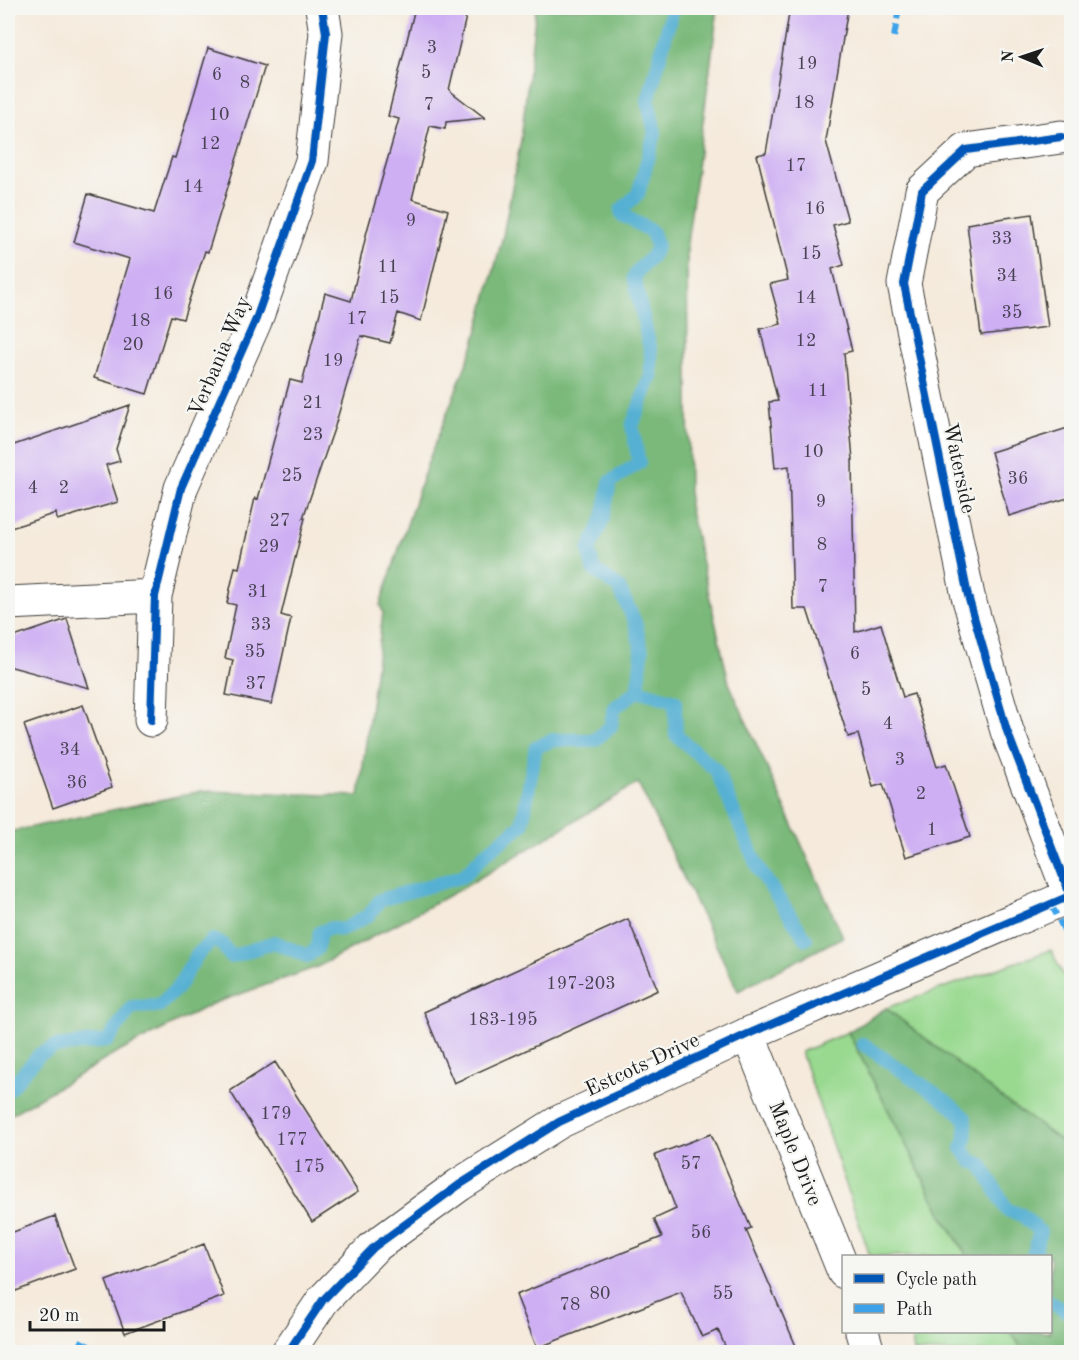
<svg xmlns="http://www.w3.org/2000/svg" width="1079" height="1360" font-family="'Old Standard TT',serif">
  <style>
    .green { fill: #98d98f; stroke: #5a7a56; stroke-width: 1.5 }
    .forest { fill: #7ab97a; stroke: #4b6a4b; stroke-width: 1.5 }
    .lines { fill: none; stroke-linecap: round; stroke-linejoin: round }
    .stream { stroke: #56b0d3; stroke-width: 14 }
    .building { fill: #ceaff3 }
    .street-casing { stroke: #3d3b39; stroke-width: 35 }
    .secondary-casing { stroke: #3d3b39; stroke-width: 35 }
    .street { stroke: #fff; stroke-width: 33 }
    .secondary { stroke: #fff; stroke-width: 33 }
    .quiet { stroke: #3da2ea; stroke-width: 6; stroke-dasharray: 12 6; stroke-linecap: butt }
    .cycleway-casing { stroke: #f6f6f2; stroke-width: 11 }
    .cycleway { stroke: #0057b8; stroke-width: 8 }
    .labels { text-anchor: middle; stroke-width: 4.5; stroke-linejoin: round; paint-order: stroke }
    .number-label { font-size: 18px; fill: #484152 }
    .street-label { font-size: 21px; fill: #1c1c1c; stroke: #f6f6f2 }
  </style>
  <rect width="100%" height="100%" fill="#f6f6f2"/>
  <filter id="ink" filterUnits="userSpaceOnUse"><feTurbulence type="fractalNoise" baseFrequency=".0167" numOctaves="2"/><feDisplacementMap in="SourceGraphic" scale="12" xChannelSelector="R" yChannelSelector="G"/><feConvolveMatrix kernelMatrix="1 2 1 2 8 2 1 2 1" color-interpolation-filters="sRGB"/></filter>
  <filter id="wash" filterUnits="userSpaceOnUse"><feTurbulence type="fractalNoise" baseFrequency=".008" numOctaves="4" result="noise"/><feDisplacementMap in="SourceGraphic" scale="24" xChannelSelector="R" yChannelSelector="G"/><feGaussianBlur stdDeviation="1.35" result="paint"/><feColorMatrix in="noise" values="0 0 0 0 0 0 0 0 0 0 0 0 0 0 0 0 0 1.4 0 .05"/><feComposite in="paint" operator="in"/></filter>
  <g filter="url(#wash)">
    <rect width="100%" height="100%" fill="#f5eadb"/>
    <!-- green -->
    <path class="green" d="M1051,950L1071,991V1148L1012,1106L886,1008Z
      M848,1032L943,1217L967,1256H870L801,1052Z
      M911,1332H1011L1024,1352H914Z"/>
    <!-- forest -->
    <path class="forest" d="M536,8H718L687,244L689,506L729,683L843,937L738,991L638,783L466,886L317,967L212,1004L115,1054L8,1116V832L202,791L359,796L383,612L380,605L428,462L474,344L503,236L521,140Z
      M886,1008L1012,1106L1071,1148V1352H1024L1011,1332H1050V1256H967L943,1217L848,1032Z"/>
    <g class="lines">
      <!-- stream -->
      <path class="stream" d="M638,690L675,701L676,735L716,770L759,870L806,939
        M863,1044L946,1101L965,1118L966,1139L962,1148L971,1161L981,1164L1007,1210L1022,1215L1040,1232L1033,1256
        M8,1090L40,1054L55,1047L107,1041L132,1007L159,1006L178,987L197,955L212,940L222,944L231,957L274,942L307,956L317,949L320,932L331,928L341,930L352,925L370,914L380,900L463,876L486,853L522,825L536,747L553,740H595L611,726L614,708L638,690L642,652L635,622L619,588L593,569L589,550L603,519L610,482L639,463L632,426L651,376V353L634,277C642,261 652,263 657,245L651,231L622,215L621,210L638,194L655,133L648,101L673,8
        M1050,1302L1072,1314"/>
    </g>
    <g id="blocks">
      <!-- building -->
      <path class="building" d="M415,8H468L449,90L485,118L446,122L445,129L430,126L412,199L448,210L421,321L398,313L390,343L361,336L335,426L303,518H305L281,615L291,618L272,704L226,695L233,660L225,658L236,605L227,603L235,567L239,568L255,498L258,499L290,380L302,383L325,293L351,301L367,231L399,119L388,116Z
        M790,8H848L826,141L848,221L833,225L844,265L832,269L852,351L844,353L853,460H852L855,632L881,624L903,697L914,694L937,767L946,764L970,837L906,857L883,784L873,787L858,734L848,737L807,609H793L789,466L775,468L769,402L778,401L760,329L781,324L770,284L788,280L757,155L766,153Z
        M208,48L265,66L208,252L205,251L183,319L171,316L147,394L94,378L130,259L74,242L88,194L154,213L172,157L175,158Z
        M1032,214L1048,327L981,335L967,224Z
        M130,405L116,449L120,461L106,465L118,502L57,520L56,513L8,529V447Z
        M1071,427V497L1009,516L991,452Z
        M67,619L89,688L8,666V639Z
        M83,705L112,787L53,808L24,725Z
        M628,919L658,990L454,1083L424,1012Z
        M275,1062L358,1192L312,1222L230,1091Z
        M711,1134L751,1228L746,1230L799,1353H728L718,1330L702,1337L681,1292L537,1348L516,1295L662,1237L654,1219L676,1209L655,1155Z
        M55,1216L75,1269L8,1294V1234Z
        M204,1244L224,1296L125,1333L106,1281Z"/>
    </g>
  </g>
  <g filter="url(#ink)">
    <use href="#blocks" fill-opacity="0" stroke="#3d3b39" stroke-width="1.5"/>
    <g class="lines">
      <!-- street casing -->
      <g class="street-casing">
        <path id="street" d="M1061,137L966,150L922,191L904,284L968,596L1007,731L1070,895
          M8,603L155,596
          M151,720L155,596L181,488L256,319L312,161L326,33L322,8
          M748,1034L844,1272
          M862,1332L868,1352"/>
      </g>
      <!-- secondary casing -->
      <g class="secondary-casing">
        <path id="secondary" d="M288,1352L323,1300L374,1247L459,1185L559,1122L748,1034L1072,895"/>
      </g>
      <!-- street -->
      <use href="#street" class="street"/>
      <!-- secondary -->
      <use href="#secondary" class="secondary"/>
      <!-- quiet -->
      <path class="quiet" d="M894,37L899,8
        M1051,904L1072,946
        M79,1341L101,1352"/>
      <!-- cycleway casing -->
      <g class="cycleway-casing">
        <path id="cycleway" d="M1061,137L966,150L922,191L904,284L968,596L1007,731L1070,895
          M151,720L155,596L181,488L256,319L312,161L326,33L322,8
          M288,1352L323,1300L374,1247L459,1185L559,1122L748,1034L1072,895"/>
      </g>
      <!-- cycleway -->
      <use href="#cycleway" class="cycleway"/>
    </g>
  </g>
  <g class="labels">
    <!-- number labels -->
    <g class="number-label">
      <text x="432" y="53">3</text>
      <text x="807" y="69">19</text>
      <text x="426" y="78">5</text>
      <text x="217" y="80">6</text>
      <text x="245" y="88">8</text>
      <text x="804" y="108">18</text>
      <text x="429" y="110">7</text>
      <text x="219" y="120">10</text>
      <text x="210" y="149">12</text>
      <text x="796" y="171">17</text>
      <text x="193" y="192">14</text>
      <text x="815" y="214">16</text>
      <text x="411" y="226">9</text>
      <text x="1002" y="244">33</text>
      <text x="811" y="259">15</text>
      <text x="388" y="272">11</text>
      <text x="1007" y="281">34</text>
      <text x="163" y="299">16</text>
      <text x="389" y="303">15</text>
      <text x="806" y="303">14</text>
      <text x="1012" y="318">35</text>
      <text x="357" y="324">17</text>
      <text x="140" y="326">18</text>
      <text x="806" y="346">12</text>
      <text x="133" y="350">20</text>
      <text x="333" y="366">19</text>
      <text x="818" y="396">11</text>
      <text x="313" y="408">21</text>
      <text x="313" y="440">23</text>
      <text x="813" y="457">10</text>
      <text x="292" y="481">25</text>
      <text x="1018" y="484">36</text>
      <text x="33" y="493">4</text>
      <text x="64" y="493">2</text>
      <text x="821" y="507">9</text>
      <text x="280" y="526">27</text>
      <text x="822" y="550">8</text>
      <text x="269" y="552">29</text>
      <text x="823" y="592">7</text>
      <text x="258" y="597">31</text>
      <text x="261" y="630">33</text>
      <text x="255" y="657">35</text>
      <text x="855" y="659">6</text>
      <text x="256" y="689">37</text>
      <text x="866" y="695">5</text>
      <text x="888" y="729">4</text>
      <text x="70" y="755">34</text>
      <text x="900" y="765">3</text>
      <text x="77" y="788">36</text>
      <text x="921" y="799">2</text>
      <text x="932" y="835">1</text>
      <text x="581" y="989">197-203</text>
      <text x="503" y="1025">183-195</text>
      <text x="276" y="1119">179</text>
      <text x="292" y="1145">177</text>
      <text x="691" y="1169">57</text>
      <text x="309" y="1172">175</text>
      <text x="701" y="1238">56</text>
      <text x="600" y="1299">80</text>
      <text x="723" y="1299">55</text>
      <text x="570" y="1310">78</text>
    </g>
    <!-- street labels -->
    <g class="street-label">
      <text transform="translate(219 356) rotate(-67)" y="7">Verbania Way</text>
      <text transform="translate(960 468) rotate(78)" y="7">Waterside</text>
      <text transform="translate(642 1064) rotate(-25)" y="7">Estcots Drive</text>
      <text transform="translate(796 1153) rotate(68)" y="7">Maple Drive</text>
    </g>
  </g>
  <!-- margin -->
  <rect width="1079" height="1360" fill="none" stroke="#f6f6f2" stroke-width="30"/>
  <!-- legend -->
  <rect x="842" y="1255" width="210" height="78" fill="#f6f6f2" stroke="#9f9f9c" stroke-width="1.5"/>
  <rect x="854" y="1274" width="30" height="9" fill="#0057b8" stroke="#9f9f9c" stroke-width="1.5"/>
  <text x="896" y="1285" font-size="18" fill="#1c1c1c">Cycle path</text>
  <rect x="854" y="1304" width="30" height="9" fill="#3da2ea" stroke="#9f9f9c" stroke-width="1.5"/>
  <text x="896" y="1315" font-size="18" fill="#1c1c1c">Path</text>
  <!-- north arrow -->
  <g transform="translate(1022 57) rotate(272)" stroke="#f6f6f2" stroke-width="4.5" paint-order="stroke">
  <path d="M0-4.5L10 22L0 15L-10 22Z" fill="#1c1c1c"/>
  <text y="-9" font-size="16" font-weight="bold" text-anchor="middle" fill="#1c1c1c">N</text>
  </g>
  <!-- scale -->
  <path d="M30 1321v9h134v-9" fill="none" stroke="#1c1c1c" stroke-width="3"/>
  <text x="39" y="1321" font-size="18" fill="#1c1c1c" stroke="#f6f6f2" stroke-width="4.5" paint-order="stroke">20 m</text>
</svg>
